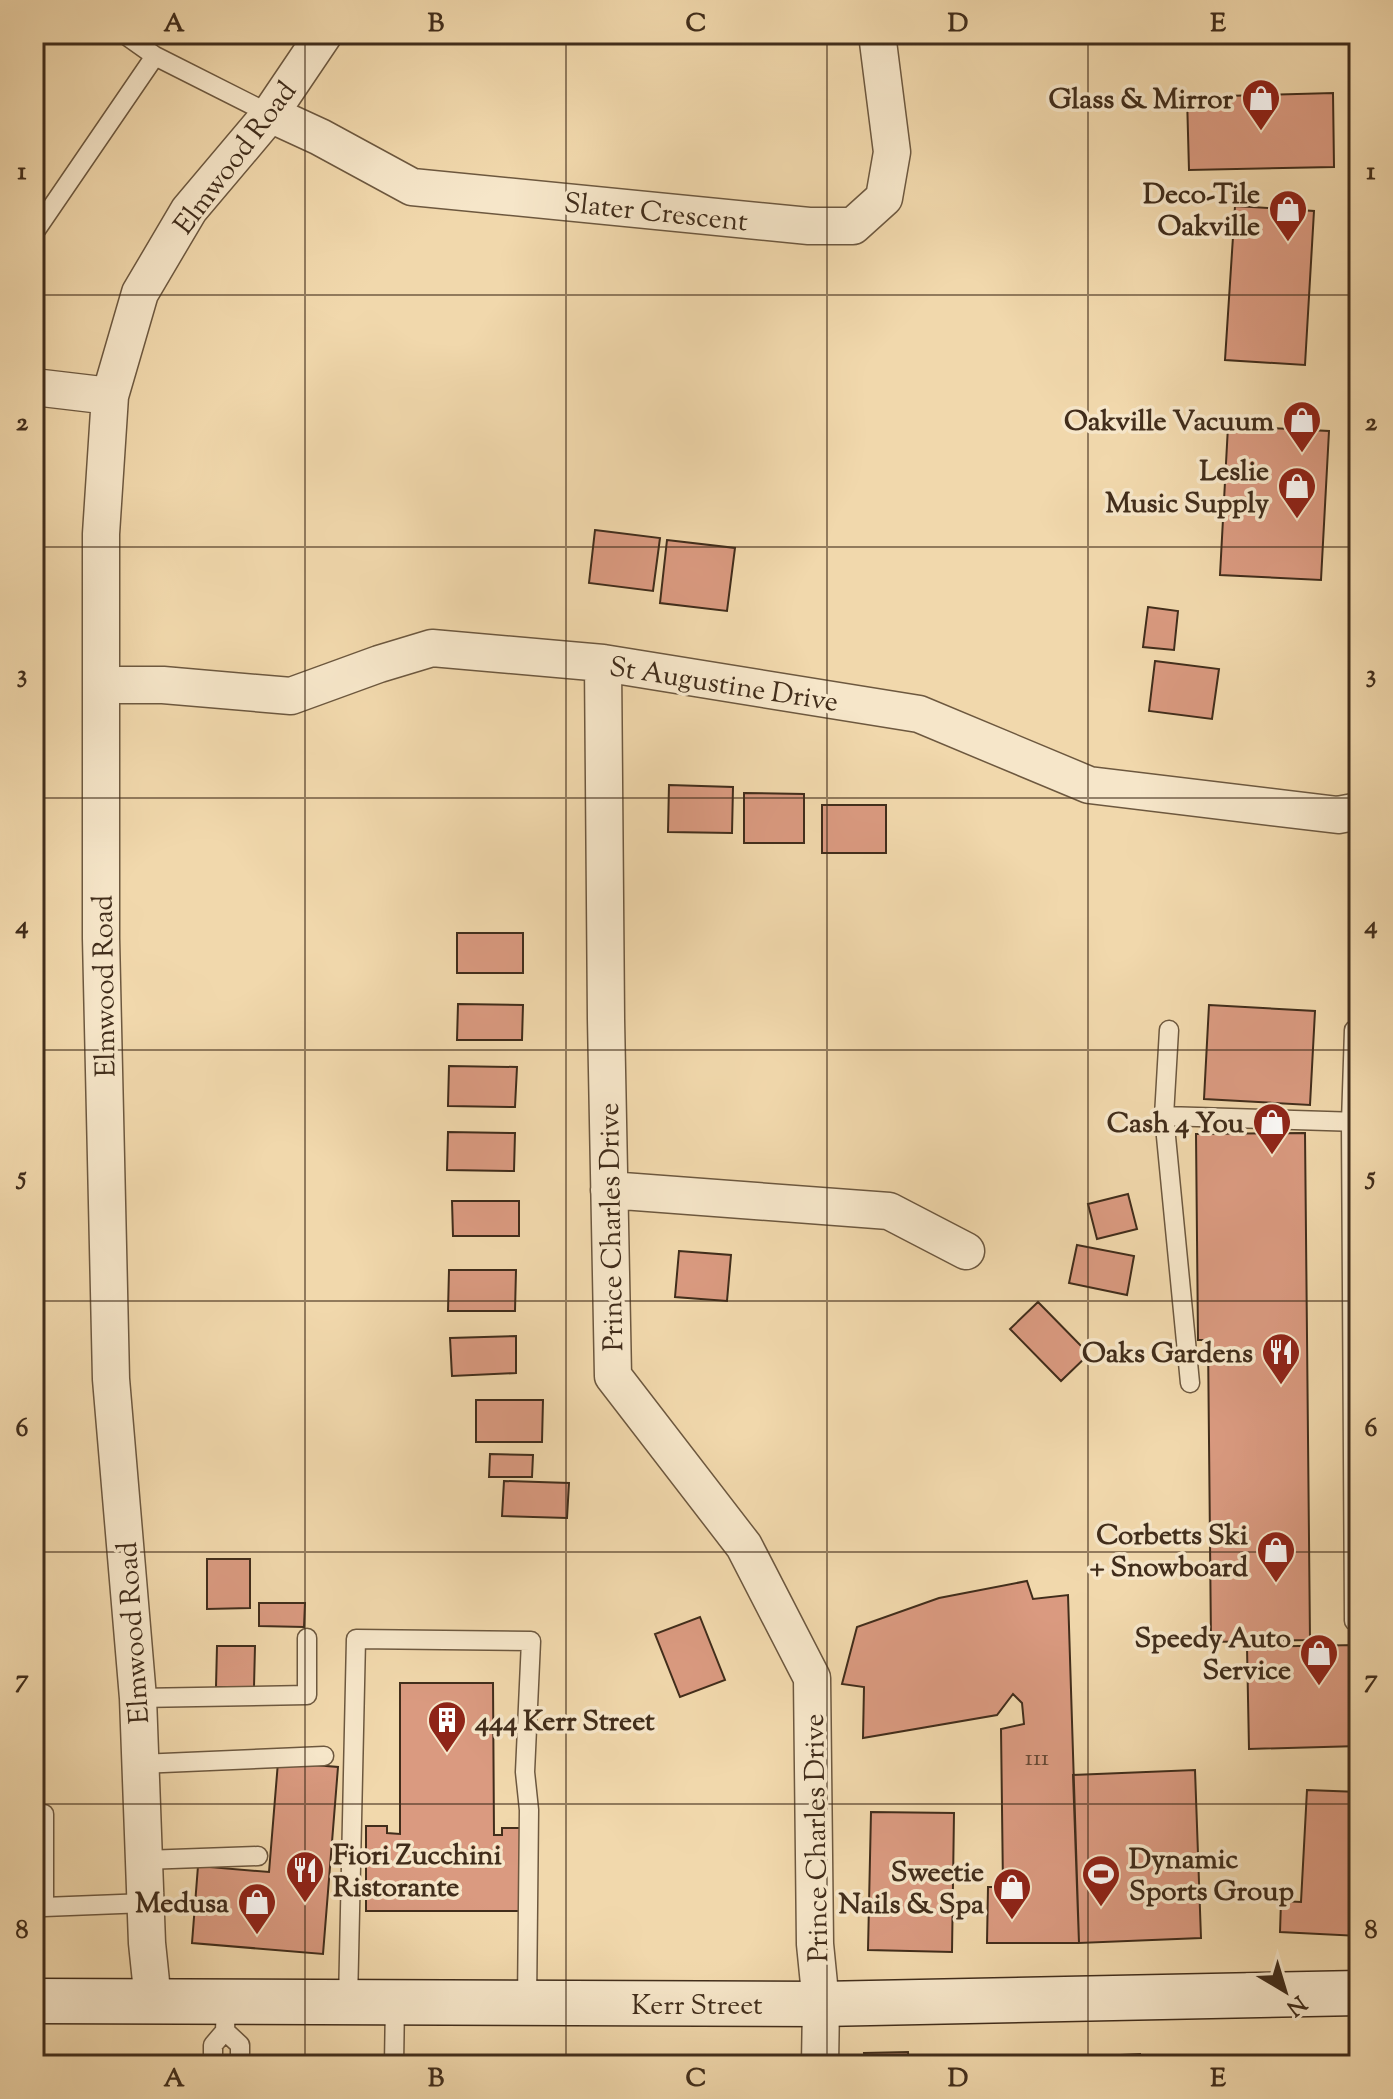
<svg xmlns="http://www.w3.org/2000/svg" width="1393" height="2099" font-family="'Sorts Mill Goudy',serif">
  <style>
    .building { fill: #da9a80; stroke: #412d1b; stroke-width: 2 }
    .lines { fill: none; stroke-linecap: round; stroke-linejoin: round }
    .service-casing { stroke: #6d583f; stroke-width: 21 }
    .minor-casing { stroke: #6d583f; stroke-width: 39 }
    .secondary-casing { stroke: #412d1b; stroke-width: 47 }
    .service { stroke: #f6e6c9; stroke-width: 18 }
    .minor { stroke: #f6e6c9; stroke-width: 36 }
    .secondary { stroke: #f6e6c9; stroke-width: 44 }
    .grid { fill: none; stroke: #412d1b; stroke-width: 2; stroke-opacity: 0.55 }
    .labels { text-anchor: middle; stroke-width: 7; stroke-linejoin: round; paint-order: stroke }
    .number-label { font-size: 24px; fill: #674834 }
    .poi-label { font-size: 28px; font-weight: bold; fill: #412d1b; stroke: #f6e6c9; text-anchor: end }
    .street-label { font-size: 28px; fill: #412d1b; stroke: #f6e6c9 }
    .neatline { fill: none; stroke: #412d1b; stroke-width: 3 }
    .grid-label { font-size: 26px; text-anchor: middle; font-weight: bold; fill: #412d1b }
  </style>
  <rect width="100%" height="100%" fill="#f1d8ac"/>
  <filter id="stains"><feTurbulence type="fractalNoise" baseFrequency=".0025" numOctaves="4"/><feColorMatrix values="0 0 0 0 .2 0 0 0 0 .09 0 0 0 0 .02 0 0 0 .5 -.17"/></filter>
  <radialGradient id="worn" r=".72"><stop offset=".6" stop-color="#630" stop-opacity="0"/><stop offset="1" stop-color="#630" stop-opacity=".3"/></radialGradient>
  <!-- building -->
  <path class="building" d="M1333,93L1334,167L1189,170L1187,97Z
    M1235,206L1314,211L1305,365L1225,360Z
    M1228,426L1329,431L1321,580L1220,575Z
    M595,530L660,538L653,591L589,583Z
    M667,540L735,548L727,611L660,603Z
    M1148,607L1178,611L1174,650L1143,647Z
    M1155,661L1219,669L1212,719L1149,711Z
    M669,785L733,787L732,833L668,832Z
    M744,793L804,794V843H744Z
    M822,805H886V853H822Z
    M457,933H523V973H457Z
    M458,1004L523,1005L522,1040H457Z
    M1209,1005L1315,1011L1310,1105L1204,1099Z
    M449,1066L517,1067L515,1107L448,1106Z
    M448,1132L515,1133L514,1171L447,1170Z
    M1305,1133L1310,1640L1211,1642L1208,1340H1198L1196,1134Z
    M1128,1194L1137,1229L1097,1239L1088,1204Z
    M452,1201H519V1236H453Z
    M1077,1245L1134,1256L1127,1295L1069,1283Z
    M679,1251L731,1255L727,1301L675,1297Z
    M449,1270H516L515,1311H448Z
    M1038,1302L1089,1354L1061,1381L1010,1329Z
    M516,1336V1373L452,1376L450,1338Z
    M476,1400H543L542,1442H476Z
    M490,1454L533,1455L532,1477H489Z
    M504,1481L569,1483L567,1518L502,1516Z
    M207,1559H250V1608L207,1609Z
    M1027,1581L1033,1599L1068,1595L1079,1943H987L988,1887H1003L1001,1729L1024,1724L1022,1703L1013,1694L997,1715L863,1738L864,1687L842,1684L857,1627L939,1598Z
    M259,1603H305L304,1627L259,1626Z
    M700,1617L725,1680L680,1697L655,1634Z
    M1357,1645L1359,1746L1249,1749L1247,1647Z
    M217,1646H255L254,1687H216Z
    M400,1683H493L494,1835H502V1828H524L523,1911H366V1826H387V1833L400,1834Z
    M278,1762L338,1767L323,1954L192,1943L198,1866L269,1872Z
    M1195,1770L1201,1938L1079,1943L1073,1775Z
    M1307,1790L1359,1792V1936L1280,1932L1281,1901L1301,1902Z
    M871,1812L954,1813L952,1952L868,1950Z
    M908,2052L909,2065L1140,2054V2065H865L864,2053Z"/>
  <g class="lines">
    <!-- service casing -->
    <g class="service-casing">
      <path id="service" d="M124,34L155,56L270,114
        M34,233L155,56
        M1169,1030L1164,1116L1190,1383
        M1354,1030L1351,1122L1354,1621L1359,1620
        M1164,1116L1359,1122
        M138,1698L307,1695V1638
        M140,1764L324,1756
        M44,1814V1907L146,1903
        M144,1860L258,1856
        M348,2002L356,1639L531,1641L525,1772L529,1810L527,2003
        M225,2031L240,2045V2065
        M213,2065V2045L225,2031L226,2002
        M394,2065L395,2002"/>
    </g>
    <!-- minor casing -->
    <g class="minor-casing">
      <path id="minor" d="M270,114L320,137L412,187L809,226H853L884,198L892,152L877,34
        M34,387L110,396
        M603,663L606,1019L613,1376L744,1546L812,1678L815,1944L821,2004L820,2065
        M102,685H163L291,696L379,664L432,648L603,663L919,714L1089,785L1338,815L1359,811
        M609,1190L889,1211L966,1251
        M153,2001L147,1943L138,1698L111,1379L101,938V534L110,396L140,293L189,210L270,114L324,34"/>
    </g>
    <!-- secondary casing -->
    <g class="secondary-casing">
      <path id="secondary" d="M34,2001L821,2004L1359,1993"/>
    </g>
    <!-- service -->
    <use href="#service" class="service"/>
    <!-- minor -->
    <use href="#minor" class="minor"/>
    <!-- secondary -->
    <use href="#secondary" class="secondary"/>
  </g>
  <!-- grid -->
  <path class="grid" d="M305,34V2065M566,34V2065M827,34V2065M1088,34V2065M34,295H1359M34,547H1359M34,798H1359M34,1050H1359M34,1301H1359M34,1552H1359M34,1804H1359"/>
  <!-- icons -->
  <defs>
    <g id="shop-pin" transform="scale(2)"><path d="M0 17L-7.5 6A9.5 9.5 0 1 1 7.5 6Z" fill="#8f2418" stroke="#f6e6c9"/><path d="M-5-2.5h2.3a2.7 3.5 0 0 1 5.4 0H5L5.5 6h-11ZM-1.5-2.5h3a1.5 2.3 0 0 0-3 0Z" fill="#fff"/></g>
    <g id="restaurant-pin" transform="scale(2)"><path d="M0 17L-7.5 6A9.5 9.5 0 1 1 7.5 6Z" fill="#8f2418" stroke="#f6e6c9"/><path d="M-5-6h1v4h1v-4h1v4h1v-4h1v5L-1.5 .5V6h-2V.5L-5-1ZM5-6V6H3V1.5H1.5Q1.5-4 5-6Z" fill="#fff"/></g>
    <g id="building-pin" transform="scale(2)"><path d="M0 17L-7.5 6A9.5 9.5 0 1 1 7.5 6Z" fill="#8f2418" stroke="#f6e6c9"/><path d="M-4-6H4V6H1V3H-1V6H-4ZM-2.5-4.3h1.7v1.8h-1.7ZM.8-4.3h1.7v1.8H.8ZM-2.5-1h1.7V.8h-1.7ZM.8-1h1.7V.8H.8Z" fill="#fff"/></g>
    <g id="stadium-pin" transform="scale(2)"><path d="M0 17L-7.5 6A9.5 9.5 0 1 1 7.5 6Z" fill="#8f2418" stroke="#f6e6c9"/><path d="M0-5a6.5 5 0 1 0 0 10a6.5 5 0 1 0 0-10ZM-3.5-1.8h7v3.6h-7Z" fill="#fff"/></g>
  </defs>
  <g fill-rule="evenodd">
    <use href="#shop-pin" x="1261" y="98"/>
    <use href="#shop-pin" x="1288" y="209"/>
    <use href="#shop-pin" x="1302" y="420"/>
    <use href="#shop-pin" x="1297" y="486"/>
    <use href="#shop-pin" x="1272" y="1122"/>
    <use href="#restaurant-pin" x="1281" y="1352"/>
    <use href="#shop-pin" x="1276" y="1550"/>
    <use href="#shop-pin" x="1319" y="1653"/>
    <use href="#building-pin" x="447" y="1720"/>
    <use href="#restaurant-pin" x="305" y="1870"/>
    <use href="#stadium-pin" x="1101" y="1874"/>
    <use href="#shop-pin" x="1012" y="1887"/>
    <use href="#shop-pin" x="257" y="1902"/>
  </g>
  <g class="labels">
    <!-- number labels -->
    <g class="number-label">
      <text x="1037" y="1765">111</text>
    </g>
    <!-- poi labels -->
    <g class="poi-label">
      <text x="1233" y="108">Glass &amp; Mirror</text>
      <text x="1260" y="203">Deco-Tile<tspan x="1260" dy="32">Oakville</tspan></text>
      <text x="1274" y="430">Oakville Vacuum</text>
      <text x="1269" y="480">Leslie<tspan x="1269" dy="32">Music Supply</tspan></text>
      <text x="1244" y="1132">Cash 4 You</text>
      <text x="1253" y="1362">Oaks Gardens</text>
      <text x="1248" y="1544">Corbetts Ski<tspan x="1248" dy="32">+ Snowboard</tspan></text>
      <text x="1291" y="1647">Speedy Auto<tspan x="1291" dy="32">Service</tspan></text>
      <text x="475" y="1730" text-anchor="start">444 Kerr Street</text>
      <text x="333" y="1864" text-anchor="start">Fiori Zucchini<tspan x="333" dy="32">Ristorante</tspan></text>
      <text x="1129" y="1868" text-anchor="start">Dynamic<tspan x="1129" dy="32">Sports Group</tspan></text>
      <text x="984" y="1881">Sweetie<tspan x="984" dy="32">Nails &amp; Spa</tspan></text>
      <text x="229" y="1912">Medusa</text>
    </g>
    <!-- street labels -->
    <g class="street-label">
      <text transform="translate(234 157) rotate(-53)" y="10">Elmwood Road</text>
      <text transform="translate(656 211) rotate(6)" y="10">Slater Crescent</text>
      <text transform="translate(724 683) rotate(9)" y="10">St Augustine Drive</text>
      <text transform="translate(103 986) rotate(-91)" y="10">Elmwood Road</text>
      <text transform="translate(610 1227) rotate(-91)" y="10">Prince Charles Drive</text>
      <text transform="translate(132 1633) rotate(-94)" y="10">Elmwood Road</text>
      <text transform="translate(815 1838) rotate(-91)" y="10">Prince Charles Drive</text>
      <text x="697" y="2014">Kerr Street</text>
    </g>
  </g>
  <!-- margin -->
  <rect width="1393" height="2099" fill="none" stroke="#f1d8ac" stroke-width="88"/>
  <!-- north arrow -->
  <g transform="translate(1285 1991) rotate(142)" stroke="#f6e6c9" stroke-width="6" paint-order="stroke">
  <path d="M0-6L14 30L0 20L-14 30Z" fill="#412d1b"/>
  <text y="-12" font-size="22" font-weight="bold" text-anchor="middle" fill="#412d1b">N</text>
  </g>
  <rect x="44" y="44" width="1305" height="2011" class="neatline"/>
  <g class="grid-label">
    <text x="174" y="31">A</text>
    <text x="436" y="31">B</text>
    <text x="696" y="31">C</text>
    <text x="958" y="31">D</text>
    <text x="1218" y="31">E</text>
    <text x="22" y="179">1</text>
    <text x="1371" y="179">1</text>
    <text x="22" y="430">2</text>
    <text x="1371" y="430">2</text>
    <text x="22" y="682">3</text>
    <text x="1371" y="682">3</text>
    <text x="22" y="933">4</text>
    <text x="1371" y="933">4</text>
    <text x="22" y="1184">5</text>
    <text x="1371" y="1184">5</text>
    <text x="22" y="1436">6</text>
    <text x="1371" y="1436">6</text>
    <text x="22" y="1687">7</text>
    <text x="1371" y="1687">7</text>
    <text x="22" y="1938">8</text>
    <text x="1371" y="1938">8</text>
    <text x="174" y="2086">A</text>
    <text x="436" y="2086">B</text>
    <text x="696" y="2086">C</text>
    <text x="958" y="2086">D</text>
    <text x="1218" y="2086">E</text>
  </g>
  <rect width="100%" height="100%" filter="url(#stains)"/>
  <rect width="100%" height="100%" fill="url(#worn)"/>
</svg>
